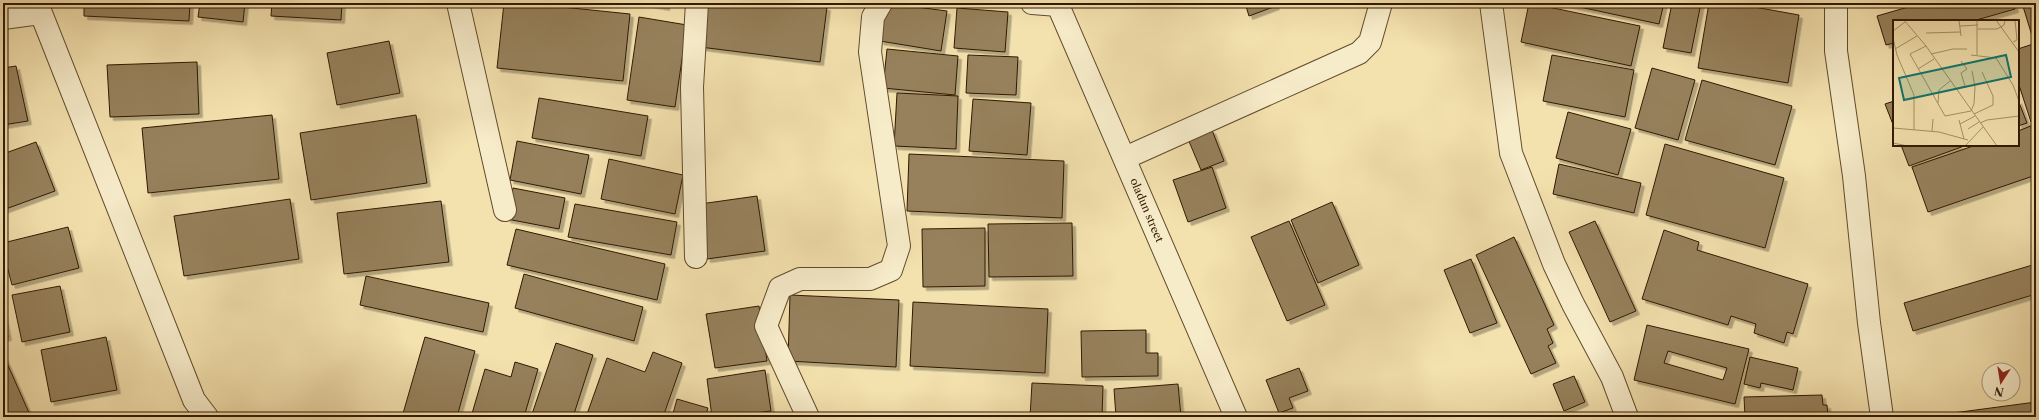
<svg xmlns="http://www.w3.org/2000/svg" width="2039" height="420" font-family="'Libre Caslon Text',serif">
  <style>
    .building { fill: #96815b; stroke: #311901; fill-rule: evenodd; filter: url(#shadow) }
    .lines { fill: none; stroke-linecap: round; stroke-linejoin: round }
    .street-casing { stroke: #624b2c; stroke-width: 24 }
    .street { stroke: #f7ecca; stroke-width: 22 }
    .labels { text-anchor: middle; stroke-width: 3; stroke-linejoin: round; paint-order: stroke }
    .street-label { font-size: 11px; fill: #311901; stroke: #f7ecca }
    .inset-road { fill: none; stroke: #a59169; stroke-width: 1 }
    .view { fill: #0f766e; fill-opacity: 0.15; stroke: #0f766e; stroke-width: 2 }
    .inset-edge { fill: none; stroke: #311901; stroke-width: 2 }
  </style>
  <defs>
    <filter id="shadow"><feDropShadow dx="3.5" dy="3.5" stdDeviation="0" flood-color="#0004"/></filter>
  </defs>
  <rect width="100%" height="100%" fill="#f3e1ae"/>
  <filter id="stains"><feTurbulence type="fractalNoise" baseFrequency=".005" numOctaves="4"/><feColorMatrix values="0 0 0 0 .2 0 0 0 0 .09 0 0 0 0 .02 0 0 0 .5 -.17"/></filter>
  <radialGradient id="worn" r=".72"><stop offset=".6" stop-color="#630" stop-opacity="0"/><stop offset="1" stop-color="#630" stop-opacity=".3"/></radialGradient>
  <!-- building -->
  <path class="building" d="M84,3H190L189,21L84,16Z
    M200,3H245L243,22L198,17Z
    M272,3H342L341,20L271,16Z
    M504,3H523L630,14L623,81L497,68Z
    M645,3H667L666,7Z
    M706,3H795L827,7L820,62L700,47Z
    M886,3L947,11L941,51L880,41Z
    M1245,3H1275L1276,6L1249,16Z
    M1529,3L1640,26L1631,66L1521,42Z
    M1561,3H1664L1659,24Z
    M1672,3H1701L1691,53L1663,48Z
    M1709,3H1732L1799,15L1788,83L1698,68Z
    M1922,3H2014L2015,9L1973,21H1894V43L1886,45L1877,16Z
    M2022,3H2036V38L2033,39Z
    M957,8L1008,12L1005,52L954,48Z
    M639,17L687,25L675,107L627,100Z
    M389,41L400,93L337,105L327,53Z
    M2036,43V120L2031,122L2018,82V49Z
    M887,49L958,56L955,95L883,88Z
    M968,55L1018,57L1016,95L966,93Z
    M1552,55L1634,70L1625,117L1543,101Z
    M197,62L199,114L110,117L107,65Z
    M16,66L28,121L3,125V68Z
    M1652,68L1695,80L1678,140L1635,128Z
    M1702,80L1792,106L1775,165L1685,140Z
    M897,93L958,96L956,149L894,146Z
    M539,98L648,116L641,156L532,138Z
    M973,99L1031,103L1027,155L969,151Z
    M2018,100L2027,123L2018,126Z
    M1894,101V127L1885,104Z
    M1568,112L1631,129L1618,175L1556,158Z
    M272,115L279,179L148,193L142,128Z
    M416,115L427,183L311,200L300,133Z
    M2036,124V175L1928,212L1912,167L1976,145H2018V131Z
    M1212,130L1224,161L1201,170L1188,139Z
    M517,141L589,155L581,194L510,180Z
    M36,142L55,191L3,210V154Z
    M1665,144L1784,178L1765,248L1646,215Z
    M1901,145H1967L1909,166Z
    M909,154L1064,161L1062,218L907,211Z
    M609,159L683,175L675,214L601,199Z
    M1559,164L1641,183L1634,213L1553,194Z
    M1212,167L1226,208L1188,222L1173,180Z
    M513,188L565,198L559,229L507,219Z
    M757,196L765,251L707,259L700,204Z
    M290,199L299,259L184,276L174,216Z
    M441,201L449,262L344,274L337,213Z
    M1332,202L1359,265L1318,283L1291,220Z
    M575,204L677,222L671,255L568,237Z
    M1289,221L1325,305L1287,321L1251,237Z
    M1595,221L1636,311L1610,322L1569,232Z
    M1072,223L1073,276L989,277L988,224Z
    M68,227L79,268L12,285L3,251V243Z
    M985,228V286L923,287L922,229Z
    M516,229L665,264L657,300L507,265Z
    M1664,230L1699,242L1697,250L1808,284L1793,334L1787,332L1784,343L1754,333L1756,324L1731,316L1728,325L1642,299Z
    M1514,237L1554,325L1547,329L1553,343L1548,346L1556,363L1531,374L1476,255Z
    M1471,259L1497,323L1470,333L1444,270Z
    M2036,264V294L1913,331L1904,303Z
    M524,274L643,307L634,341L515,308Z
    M366,276L489,303L483,332L360,305Z
    M60,286L70,332L22,342L12,295Z
    M790,295L899,300L896,367L788,361Z
    M913,302L1048,309L1045,373L910,366Z
    M759,306L767,361L715,368L706,314Z
    M3,311L8,337L3,338Z
    M1647,325L1749,349L1735,404L1634,380ZM1668,351L1727,368L1723,380L1664,363Z
    M1146,330V353H1158V376L1082,377L1081,331Z
    M106,337L117,390L51,402L41,350Z
    M425,337L475,351L457,417H402Z
    M556,343L593,355L573,417H531Z
    M653,352L682,363L663,417H586L607,358L645,372Z
    M3,354L30,415L26,417H3Z
    M1750,357L1798,368L1793,390L1761,383L1760,388L1744,384Z
    M515,362L538,369L524,417H471L485,369L511,377Z
    M1299,368L1308,391L1289,398L1293,408L1279,413L1266,380Z
    M765,370L771,411L727,417H712L707,379Z
    M1574,376L1585,402L1564,411L1553,384Z
    M1032,383L1103,386L1102,417H1030Z
    M1178,384L1181,417H1116L1114,389Z
    M1822,395L1823,405H1827L1828,417H1745L1744,397Z
    M677,399L708,408L705,417H672Z
    M2036,402V417H1938V415Z"/>
  <g class="lines">
    <!-- street casing -->
    <g class="street-casing">
      <path id="street" d="M37,3L194,400L207,417
        M458,3L505,210
        M1032,3L1058,5
        M1057,3L1236,417
        M1491,3L1511,153L1554,264L1573,304L1612,377L1627,417
        M1836,3V51L1854,176L1869,323L1882,417
        M3,18L40,13
        M1125,158L1359,53L1370,42L1381,3
        M696,257L692,87L697,3
        M808,417L766,326L780,288L800,279H870L891,270L899,246L870,52L873,17L881,3"/>
    </g>
    <!-- street -->
    <use href="#street" class="street"/>
  </g>
  <g class="labels">
    <!-- street labels -->
    <g class="street-label">
      <text transform="translate(1147 210) rotate(67)" y="4">oladun street</text>
    </g>
  </g>
  <!-- overview -->
  <g transform="translate(1893 20)">
    <rect width="126" height="126" fill="#f3e1ae"/>
    <path class="inset-road" d="M11,0L33,26L104,126M66,0L68,16M103,0L126,32M67,6L85,5M85,9H104L111,5L112,0M0,11L12,2M33,13L68,12M0,18L4,35L21,75V110M120,22L124,20L122,0M33,26L17,34L52,96L78,91L81,84L82,67L79,51M2,29L24,16M38,34L60,29H74M78,35L103,38L120,65L126,81M84,35V0M25,49L41,39M62,69L72,66L68,53L74,49L68,41M45,83L46,70L57,61M81,94L100,85V76L89,52M66,100L71,119M87,103L94,100L126,96M67,104L82,96M0,108L46,112L75,120M75,109L86,102M39,111L40,99M0,123L15,126M72,126L90,107"/>
    <path class="view" d="M113,35L118,57L11,80L6,58Z"/>
    <rect width="126" height="126" class="inset-edge"/>
  </g>
  <!-- margin -->
  <rect width="2039" height="420" fill="none" stroke="#f3e1ae" stroke-width="16"/>
  <rect x="4" y="4" width="2031" height="412" fill="none" stroke="#311901" stroke-width="2"/>
  <rect x="8" y="8" width="2023" height="404" fill="none" stroke="#311901"/>
  <!-- north arrow -->
  <g transform="translate(2001 382) rotate(192)"><circle r="19" fill="#f7ecca" stroke="#a8987a"/>
  <path d="M0-3L7 15L0 10L-7 15Z" fill="#8f2418"/>
  <text y="-6" font-size="11" font-weight="bold" text-anchor="middle" fill="#311901">N</text>
  </g>
  <rect width="100%" height="100%" filter="url(#stains)"/>
  <rect width="100%" height="100%" fill="url(#worn)"/>
</svg>
